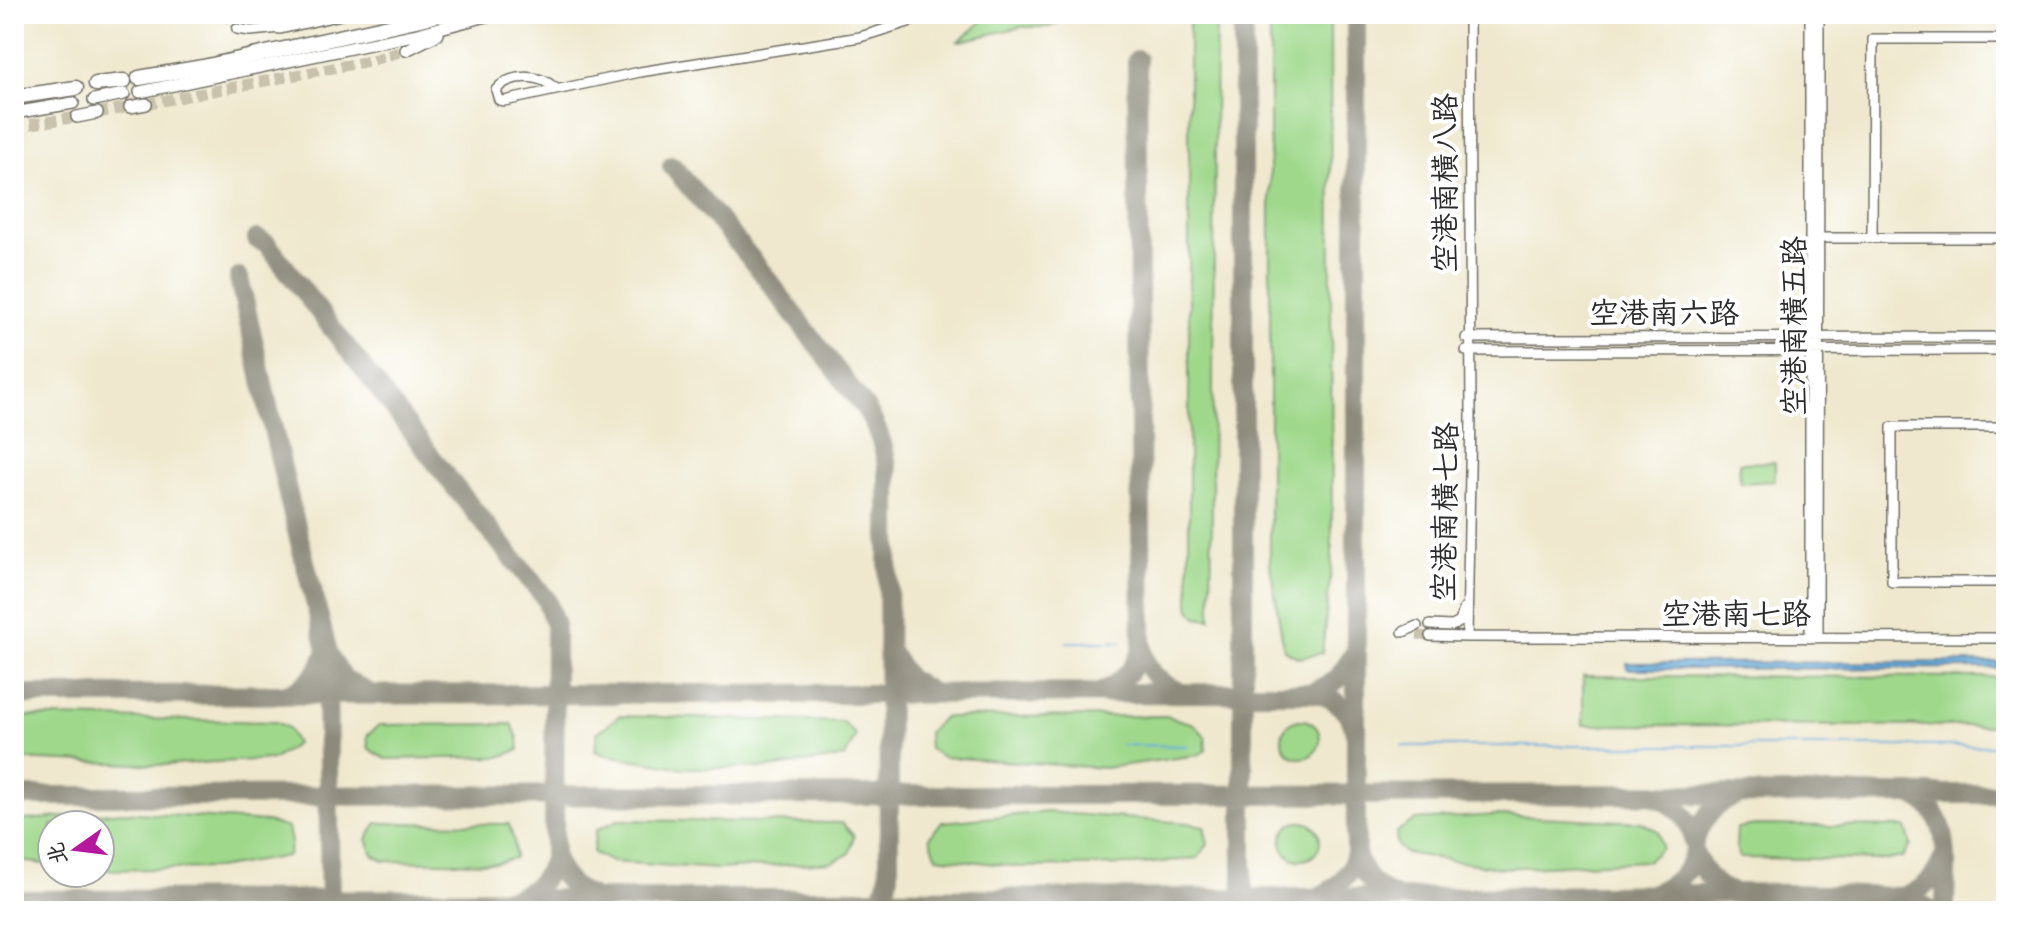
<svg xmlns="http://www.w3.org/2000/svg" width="2020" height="925" font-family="Mynerve,'LXGW WenKai TC',sans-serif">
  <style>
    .green { fill: #9fd88b; stroke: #65825b; stroke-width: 2 }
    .water { fill: #65abdb; stroke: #486b83; stroke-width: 2 }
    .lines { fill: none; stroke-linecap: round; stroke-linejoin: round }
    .stream { stroke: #65abdb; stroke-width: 2 }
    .taxiway { stroke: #8d8a7c; stroke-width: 20 }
    .minor-tunnel { stroke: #c8c2ad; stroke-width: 9; stroke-dasharray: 9 4.5; stroke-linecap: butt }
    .major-tunnel { stroke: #c8c2ad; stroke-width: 11; stroke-dasharray: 11 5.5; stroke-linecap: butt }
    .minor-casing { stroke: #706d64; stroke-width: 12 }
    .major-casing { stroke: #706d64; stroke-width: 14 }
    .highway-casing { stroke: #706d64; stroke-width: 17 }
    .minor { stroke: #fff; stroke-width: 9 }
    .major { stroke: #fff; stroke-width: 11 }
    .highway { stroke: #fff; stroke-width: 14 }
    .labels { text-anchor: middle; stroke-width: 8; stroke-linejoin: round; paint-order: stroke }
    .street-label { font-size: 30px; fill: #2b2b2b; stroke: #fff }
  </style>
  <rect width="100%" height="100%" fill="#fff"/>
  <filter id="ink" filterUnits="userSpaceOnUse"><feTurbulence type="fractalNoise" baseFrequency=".0125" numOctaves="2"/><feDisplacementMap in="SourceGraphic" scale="16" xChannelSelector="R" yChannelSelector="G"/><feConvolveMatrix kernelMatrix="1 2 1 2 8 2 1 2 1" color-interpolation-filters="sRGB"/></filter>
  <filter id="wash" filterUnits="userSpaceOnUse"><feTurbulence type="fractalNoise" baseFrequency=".006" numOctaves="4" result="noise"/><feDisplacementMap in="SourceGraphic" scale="32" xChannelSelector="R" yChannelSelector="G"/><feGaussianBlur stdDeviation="1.8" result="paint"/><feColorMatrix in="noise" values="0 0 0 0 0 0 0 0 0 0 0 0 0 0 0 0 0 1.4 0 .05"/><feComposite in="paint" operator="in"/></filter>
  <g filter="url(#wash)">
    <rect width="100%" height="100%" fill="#efe8ce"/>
    <!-- green -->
    <path class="green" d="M988,14H1075L1050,27H1021L957,42L974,29Z
      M1189,14H1216L1211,619L1197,617L1189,606Z
      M1270,14H1330L1332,562L1322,653L1299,658L1284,650L1270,565Z
      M1775,462V481L1740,483L1739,463Z
      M1583,676L2006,677V726L1583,725Z
      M14,716L276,722L288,728L296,744L274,759L160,765L14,759Z
      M619,716L842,722L856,735L845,757L768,768H685L606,755L595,751L597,733Z
      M1166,716L1194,724L1205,736L1206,750L1198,755L1105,768L943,757L929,749L928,732L944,717Z
      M1282 739a19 19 0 1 1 38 0a19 19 0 1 1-38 0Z
      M512,724L518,738L519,750L499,757L386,759L369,749L367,736L379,725Z
      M123,812L267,822L288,828L291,842L288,856L217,868L100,870V825H52V865L14,860V821Z
      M1047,812L1188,823L1204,826L1208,844L1198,858L1134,865L1021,867L937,857L929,837L942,822Z
      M1497,815L1641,822L1658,831L1662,848L1647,861L1500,868L1405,853L1397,845L1396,832L1415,820Z
      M618,820L842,823L854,836L849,854L831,862L718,869L612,862L593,853L596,830Z
      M1282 841a19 19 0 1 1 38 0a19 19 0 1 1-38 0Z
      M377,823L509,824L514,841L515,858L495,863L384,861L373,855L367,839Z
      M1755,825L1906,827L1911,845L1903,857L1887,860L1740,858L1736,847L1737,828Z"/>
    <!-- water -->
    <path class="water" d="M2006,662V668L1628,669L1627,663Z"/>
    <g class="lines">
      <!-- stream -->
      <path class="stream" d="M1067,642H1121
        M1121,745L1188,746
        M1402,746H2006"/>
      <!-- taxiway -->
      <path class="taxiway" d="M1137,60L1142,650C1146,671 1159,683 1178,691
        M672,166L754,262L866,409C879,430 886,451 888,475
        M257,239L267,244L450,481L546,599L555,625L554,855C559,876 572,889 592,897
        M239,278L289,499L329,657L344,679L369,693
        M888,649L907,678L932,693
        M327,682L330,910
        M1101,692C1121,684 1133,670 1142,650
        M289,693C309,685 321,671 327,650
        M1312,693L1337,680L1354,654
        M14,695L1312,693C1337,696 1352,713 1356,737
        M1912,795C1957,813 1944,872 1945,911
        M14,796L2006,794
        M1656,797C1678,805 1691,819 1694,843C1700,821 1715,802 1737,796
        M1694,853C1704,873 1713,887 1735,893
        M1356,854C1362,875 1374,888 1394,896
        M1653,893C1673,886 1688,875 1694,853
        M517,897C537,890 549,876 554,855
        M1318,897C1338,889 1350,875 1356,854V14
        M1901,897C1922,892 1936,878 1943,858
        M14,900L1402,898L1743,893L1901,897L1916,901L1931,911
        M872,905L882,899L889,875L888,471
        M1243,910V14"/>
    </g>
  </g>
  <g filter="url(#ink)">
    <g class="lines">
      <!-- minor-tunnel -->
      <path class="minor-tunnel" d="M225,14L237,29
        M1417,635L1430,636"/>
      <!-- major-tunnel -->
      <path class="major-tunnel" d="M146,104L369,61L406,50
        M97,113L130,107
        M14,127L77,117"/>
      <!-- minor casing -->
      <g class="minor-casing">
        <path id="minor" d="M237,29L251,31L280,28
          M555,88C539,74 510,73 496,90L499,100L504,101L640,72L860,37L934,14
          M1814,238H2006
          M1872,238L1873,39H2006
          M1466,338L2006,337
          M1466,351L2006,350
          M2006,427H1892V582H2006
          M1430,625L1452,626L1460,622L1464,609
          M1403,632L1417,626
          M1430,636L1467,637L1471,416L1469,14
          M1467,637L2006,638
          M1810,638V14
          M1818,638L1819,14"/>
      </g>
      <!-- major casing -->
      <g class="major-casing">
        <path id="major" d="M251,14L280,28L341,14
          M406,50L438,34
          M140,92L413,35L494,14
          M94,100L124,94
          M130,107L146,104
          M14,113L73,103
          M77,117L97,113"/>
      </g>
      <!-- highway casing -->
      <g class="highway-casing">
        <path id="highway" d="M139,78L203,67L443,14
          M96,84L124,81
          M14,97L76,88"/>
      </g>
      <!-- minor -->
      <use href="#minor" class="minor"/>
      <!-- major -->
      <use href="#major" class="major"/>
      <!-- highway -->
      <use href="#highway" class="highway"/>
    </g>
  </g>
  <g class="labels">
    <!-- street labels -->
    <g class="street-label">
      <text transform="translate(1445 183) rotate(-90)" y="10">空港南横八路</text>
      <text x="1664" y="323">空港南六路</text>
      <text transform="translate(1794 326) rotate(-90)" y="10">空港南横五路</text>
      <text transform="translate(1445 512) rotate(-89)" y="10">空港南横七路</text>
      <text x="1736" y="624">空港南七路</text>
    </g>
  </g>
  <!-- margin -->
  <rect width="2020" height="925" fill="none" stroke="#fff" stroke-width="48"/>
  <!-- north arrow -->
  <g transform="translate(76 849) rotate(256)"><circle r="38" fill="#ffffff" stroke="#aaaaaa" stroke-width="2"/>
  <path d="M0-6L14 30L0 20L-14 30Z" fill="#b5179e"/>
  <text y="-12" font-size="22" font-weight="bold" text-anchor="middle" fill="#2b2b2b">北</text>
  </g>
</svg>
